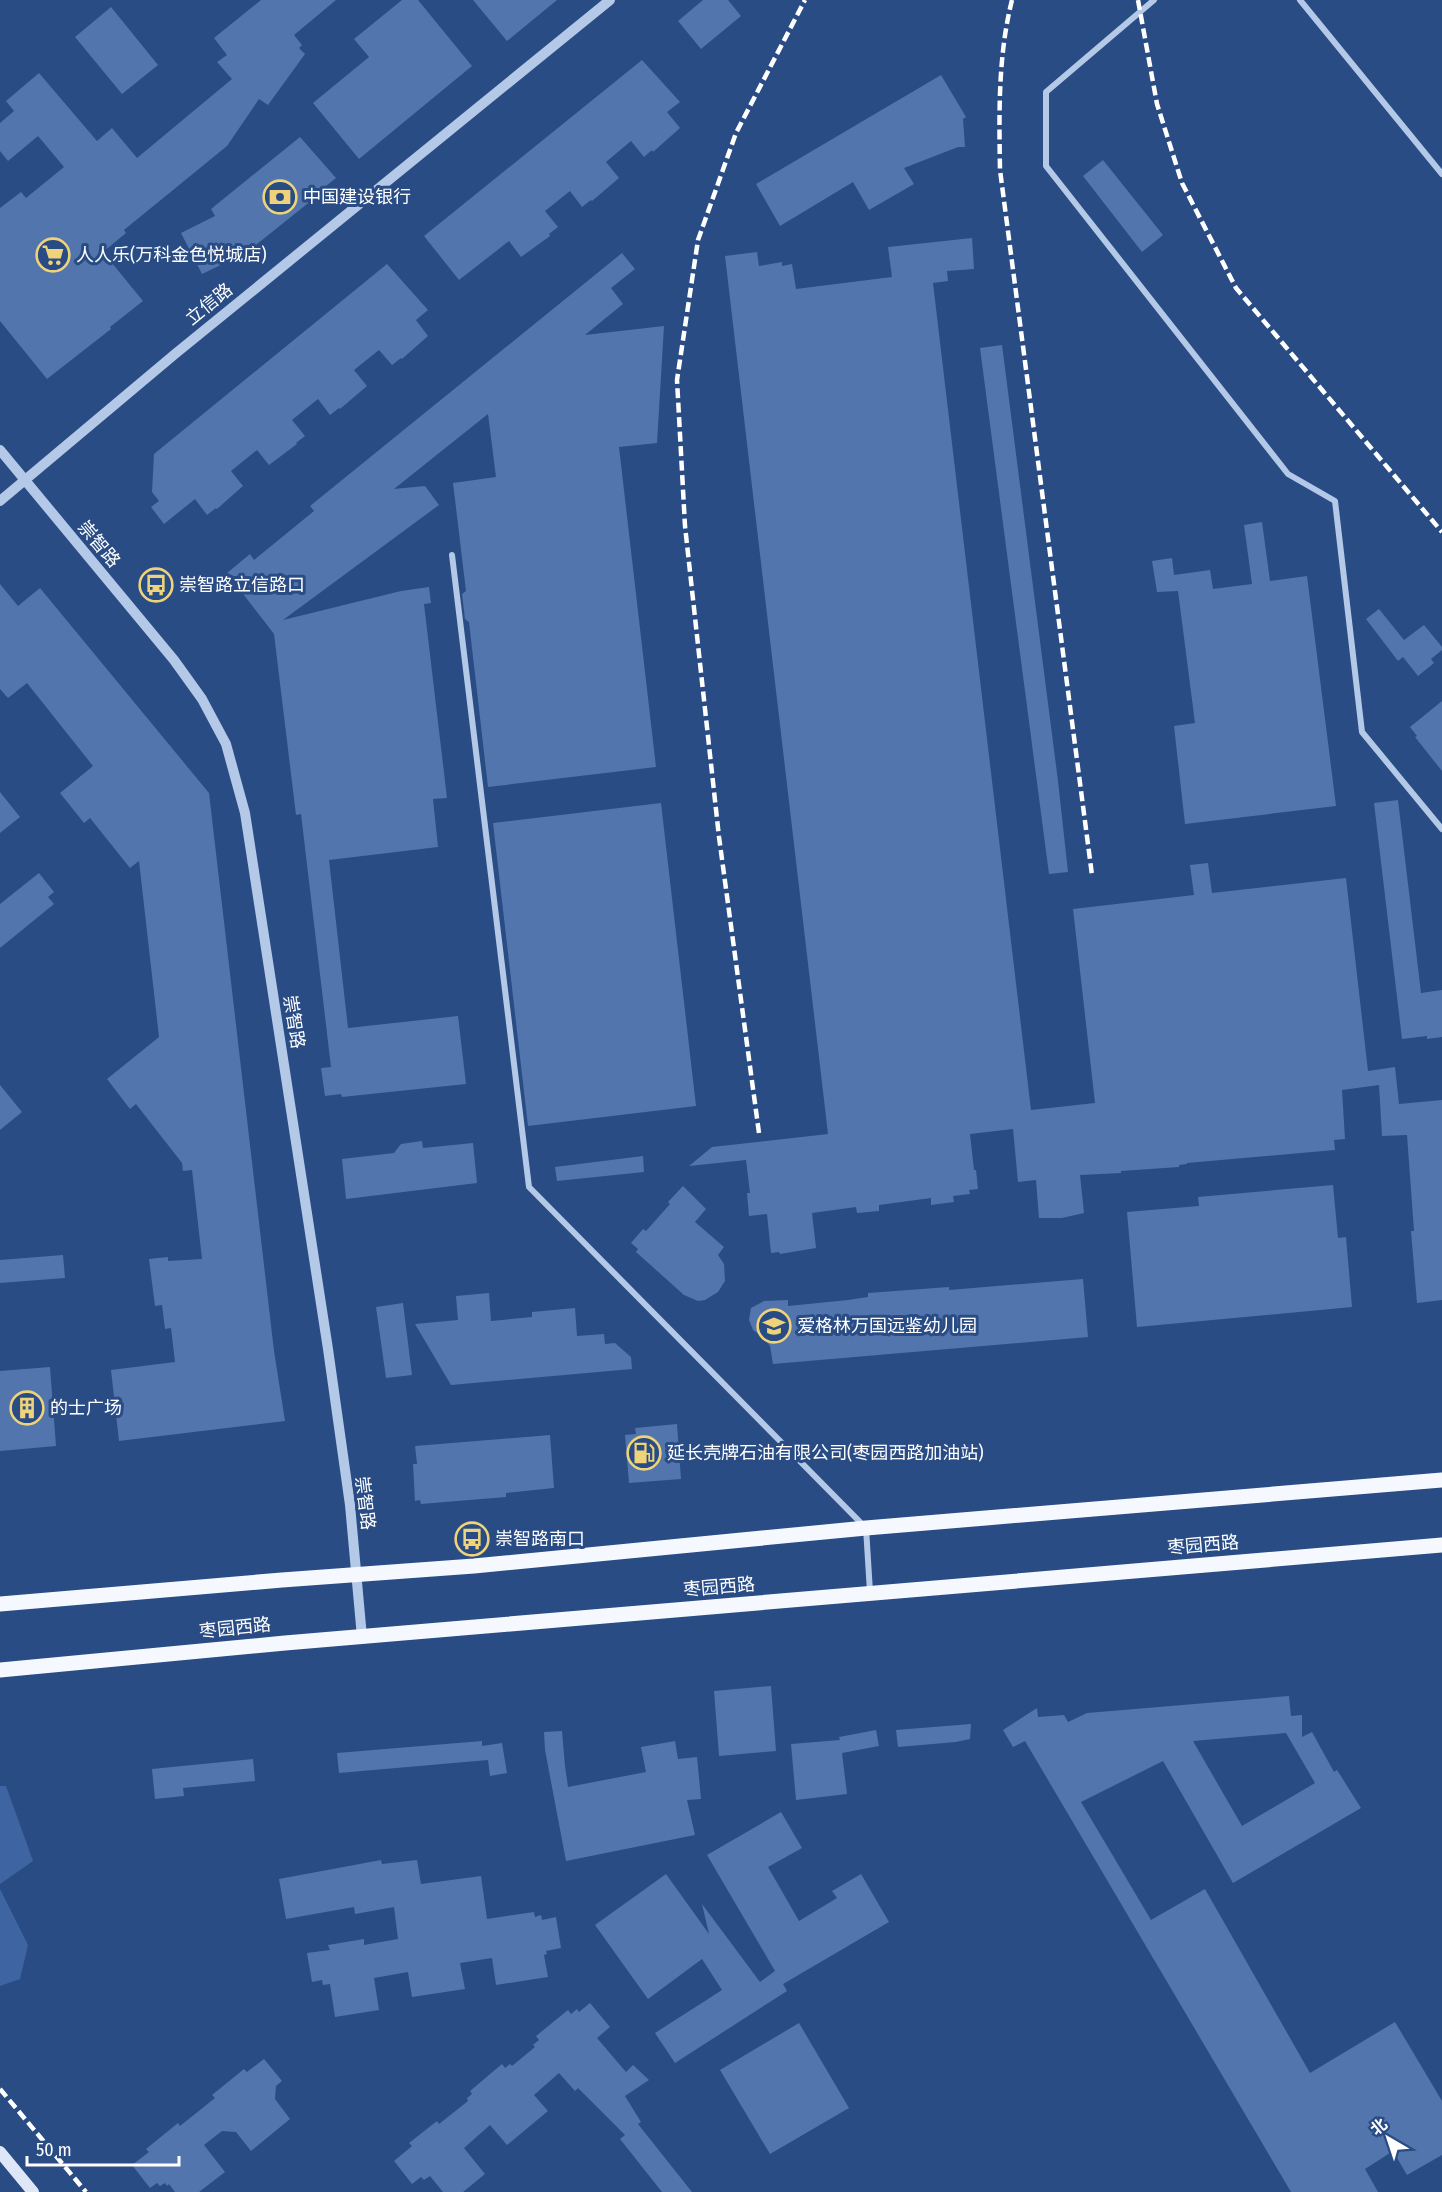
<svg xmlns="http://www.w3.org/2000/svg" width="1442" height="2192" font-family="'Fira Sans Condensed','Noto Sans SC',sans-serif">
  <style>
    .green { fill: #3e65a2 }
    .building { fill: #5275ad; fill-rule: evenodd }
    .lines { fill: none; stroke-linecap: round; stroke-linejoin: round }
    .minor { stroke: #b4c8e7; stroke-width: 6 }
    .tertiary { stroke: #b4c8e7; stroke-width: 10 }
    .secondary { stroke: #dde7f7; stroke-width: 12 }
    .primary { stroke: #f5f8fe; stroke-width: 15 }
    .rail { stroke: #fff; stroke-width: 4.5; stroke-dasharray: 10 4.5; stroke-linecap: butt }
    .labels { text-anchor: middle; stroke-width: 6; stroke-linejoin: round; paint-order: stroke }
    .poi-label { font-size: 18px; fill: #fff; stroke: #294c85; text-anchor: start }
    .street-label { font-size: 18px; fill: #fff; stroke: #294c85 }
  </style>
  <rect width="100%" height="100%" fill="#294c85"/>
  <!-- green -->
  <path class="green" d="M0,1786H6L33,1861L0,1884Z
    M0,1889L28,1945L20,1979L0,1986Z"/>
  <!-- building -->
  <path class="building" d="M261,0H336L294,35L302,45L299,48L305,54L268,105L259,99L227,146L124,230L126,233L103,252L143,301L110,327L111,329L47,379L0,321V208L21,192L26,198L64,167L38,136L8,161L0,151V123L14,111L6,101L39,73L97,141L112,128L137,158L232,79L217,62L227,55L214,38Z
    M402,0H418L472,66L359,159L313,103L369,57L354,39Z
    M473,0H557L507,41Z
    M703,0H728L741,16L701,49L678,21Z
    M111,7L158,65L122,94L75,37Z
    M642,60L680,102L667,112L680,128L653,152L652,150L644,157L631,141L606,162L619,178L592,201L591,200L582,207L570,191L545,211L558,227L549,234L550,236L521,257L509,241L459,280L424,236Z
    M941,75L966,117L963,119L965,147H958L904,168L914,184L869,210L853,182L780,226L756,184Z
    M300,137L336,178L326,186L327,188L246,253L202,274L181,233L215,216L211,209Z
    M1103,160L1163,235L1142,252L1083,176Z
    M972,238L974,269L947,271L948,281L933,283L1031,1110L1095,1103L1073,909L1194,895L1190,865L1208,863L1212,893L1346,878L1368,1071L1395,1067L1399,1104L1442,1100V1300L1417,1303L1411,1231H1414L1407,1135L1382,1136L1379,1085L1342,1090L1345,1139L1334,1140L1335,1150L1187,1163V1164L1179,1165V1167L1121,1171V1173L1080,1175L1084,1213L1062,1218H1039L1036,1180L1018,1182L1013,1129L970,1134L974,1170H976L978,1189L969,1190L970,1194L953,1196L954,1202L931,1205V1198L879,1205V1211L857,1213L856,1207L812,1213L816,1248L780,1254L779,1252L771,1253L767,1214L749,1216L747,1193H750L746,1160L689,1166L712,1147L828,1134L725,256L757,252L759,266L782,262V266L792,264L796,289L892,277L888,247Z
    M622,253L635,269L611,288L623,304L585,335L664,326L657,443L619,447L656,767L488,787L469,622L465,619L462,594L466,591L453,483L496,477L488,414L394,489L425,486L439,505L283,620L401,591L429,587L431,603L424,604L447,798L433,799L438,847L329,860L348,1028L458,1016L466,1084L342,1097L341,1094L325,1096L321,1068L331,1067L301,814L296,815L274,634L227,573L250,554L254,560L314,511L310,506Z
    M387,264L428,310L416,320L428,336L402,359L401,358L392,365L379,350L354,370L367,386L340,409L339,408L330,415L318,399L292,420L305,436L296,443L297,444L269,465L257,450L231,471L243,486L217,509L216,508L207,515L195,499L164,524L151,507L159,501L152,492L154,454Z
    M1002,345L1058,781L1068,872L1049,874L980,348Z
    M1262,522L1270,581L1307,576L1336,806L1185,824L1174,726L1195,723L1178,591L1157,592L1152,561L1172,558L1174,575L1210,570L1213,589L1252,584L1244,525Z
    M0,584L18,606L40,588L209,793L274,1351L285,1421L119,1441L111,1370L175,1362L171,1328L165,1329L162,1305L155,1306L149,1259L168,1257V1261L202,1259L192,1170L183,1171L182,1163L136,1104L130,1109L107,1079L159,1037L139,861L130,868L90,818L84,823L60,793L93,766L27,683L8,698L0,689Z
    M1379,609L1404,640L1424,625L1442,647V650L1431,659L1434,663L1418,676L1403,657L1398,661L1366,619Z
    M1442,701V771L1415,737L1417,736L1410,727Z
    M0,792L20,817L0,833Z
    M1398,800L1421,993L1442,990V1037L1427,1039V1036L1402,1039L1374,803Z
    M661,803L696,1106L528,1126L493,823Z
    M39,873L54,892L48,897L54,904L0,948V904Z
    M0,1085L22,1112L0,1130Z
    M422,1141L423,1148L473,1143L477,1183L346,1199L342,1159L394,1153L401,1144Z
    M643,1156L644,1172L557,1181L555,1167Z
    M1333,1185L1338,1238L1346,1237L1352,1307L1137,1327L1127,1212L1199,1206L1198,1197Z
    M683,1186L706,1209L695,1222L724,1247L718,1255L724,1264L725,1281L718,1292L705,1300L698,1301L684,1295L636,1252L638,1249L631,1243L643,1229L646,1231L670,1204L668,1202Z
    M63,1255L65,1278L0,1283V1260Z
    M1083,1279L1088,1337L773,1364L770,1346L763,1337L753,1330L749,1320L751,1308L764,1301L788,1300V1306L848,1300L868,1297V1293L949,1287V1290Z
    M489,1293L491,1321L532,1317V1312L575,1308L577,1336L604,1334L605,1344L615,1343L631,1357L632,1369L451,1385L415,1324L458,1320L456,1296Z
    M403,1303L412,1375L386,1378L376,1307Z
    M50,1367L56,1446L0,1451V1371Z
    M677,1424L681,1479L629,1483L625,1435L636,1434L635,1428Z
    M550,1435L554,1488L506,1493V1497L421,1504L420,1500L415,1501L413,1464H417L415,1446Z
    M771,1686L776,1751L719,1756L714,1691Z
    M1289,1696L1291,1716L1302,1715V1737L1312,1732L1334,1772L1337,1770L1361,1808L1233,1883L1163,1761L1081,1802L1151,1920L1205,1889L1310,2073L1395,2022L1442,2101V2155L1407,2175L1393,2151L1365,2169L1378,2192H1291L1025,1741L1013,1747L1003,1730L1037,1708L1038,1717L1064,1715L1068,1722L1087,1713ZM1286,1733L1315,1783L1242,1826L1193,1741Z
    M971,1724L970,1739L956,1742L898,1747L896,1730Z
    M876,1730L879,1746L842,1753L847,1794L796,1800L791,1744L840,1740L839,1737Z
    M562,1731L565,1766L568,1787L646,1772L641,1747L675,1741L678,1759L697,1757L701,1799L687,1800L695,1835L566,1861L545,1750L544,1732Z
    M482,1741V1746L502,1743L507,1773L490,1776L488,1760L339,1773L337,1753Z
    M253,1759L255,1781L183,1788L184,1796L155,1799L152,1769Z
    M781,1812L802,1848L768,1867L799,1921L837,1898L832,1891L861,1874L889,1922L783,1984L787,1991L675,2063L655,2033L722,1990L702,1959L648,1999L595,1925L666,1874L709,1934L702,1904L760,1982L775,1971L707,1855Z
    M381,1860L382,1864L417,1860L421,1884L481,1876L487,1919L534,1912L535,1917L541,1915L542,1920L556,1917L561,1948L546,1951L547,1954L544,1955L548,1977L496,1985L492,1958L460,1963L465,1989L412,1997L408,1972L374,1978L379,2010L335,2017L330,1984L323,1985L322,1980L312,1982L307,1953L330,1950L328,1945L364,1939V1945L398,1939L394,1907L355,1914L354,1907L286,1919L279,1879Z
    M590,2003L610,2027L597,2038L626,2072L633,2065L649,2080L625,2096L641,2122L638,2124L692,2192H662L620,2139L625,2135L578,2088L575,2091L559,2073L534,2095L548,2111L507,2145L490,2125L464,2148L485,2174L463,2192H443L430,2176L424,2180L421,2177L412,2184L394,2161L412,2146L409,2143L437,2121L439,2124L468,2101L467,2098L472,2094L470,2091L502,2064L505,2068L510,2064L512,2066L535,2047L533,2045L539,2040L536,2036L568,2010L571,2014L577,2009L579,2012Z
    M799,2023L849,2108L770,2154L720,2070Z
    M264,2059L282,2081L276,2086L275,2099L290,2119L251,2151L236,2132L222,2131L204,2145L225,2172L199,2192H175L169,2184L167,2186L165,2183L160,2186L157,2183L150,2188L132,2165L149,2152L146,2149L178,2123L180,2126L215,2098L212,2095L244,2069L247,2072Z"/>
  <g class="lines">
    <!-- minor -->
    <path class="minor" d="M1154,0L1046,92V166L1288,474L1335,501L1362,732L1442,829
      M1300,0L1442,174
      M452,555L529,1187L866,1528L870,1592"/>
    <!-- tertiary -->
    <path class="tertiary" d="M0,450L174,660L202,699L226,744L245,813L328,1349L350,1505L362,1637
      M0,501L175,354L610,0"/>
    <!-- secondary -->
    <path class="secondary" d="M0,2152L33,2192"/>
    <!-- primary -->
    <path class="primary" d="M0,1604L282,1580L474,1566L866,1528L1442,1480
      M0,1670L285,1643L1442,1545"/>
    <!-- rail -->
    <path class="rail" d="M1012,0C998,56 999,112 1000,170L1092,875
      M1138,0L1157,104L1182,183L1236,288L1442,532
      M759,1133L719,837L685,526L677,380L698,240L736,133L805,0
      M0,2089L86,2192"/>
  </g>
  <!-- icons -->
  <defs>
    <g id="bank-ring" transform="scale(1.725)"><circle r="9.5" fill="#294c85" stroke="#eed37b" stroke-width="1.5"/><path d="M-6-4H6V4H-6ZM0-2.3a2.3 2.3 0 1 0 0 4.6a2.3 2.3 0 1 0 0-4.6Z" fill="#eed37b"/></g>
    <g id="supermarket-ring" transform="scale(1.725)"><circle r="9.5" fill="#294c85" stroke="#eed37b" stroke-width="1.5"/><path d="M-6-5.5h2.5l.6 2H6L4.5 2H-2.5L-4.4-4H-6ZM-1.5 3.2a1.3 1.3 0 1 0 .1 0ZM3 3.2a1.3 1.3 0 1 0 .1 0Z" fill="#eed37b"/></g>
    <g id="bus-ring" transform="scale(1.725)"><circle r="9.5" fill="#294c85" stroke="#eed37b" stroke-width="1.5"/><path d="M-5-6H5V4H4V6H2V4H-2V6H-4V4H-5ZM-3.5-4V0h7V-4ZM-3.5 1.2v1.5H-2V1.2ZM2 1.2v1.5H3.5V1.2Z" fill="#eed37b"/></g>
    <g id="school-ring" transform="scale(1.725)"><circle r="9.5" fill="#294c85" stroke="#eed37b" stroke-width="1.5"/><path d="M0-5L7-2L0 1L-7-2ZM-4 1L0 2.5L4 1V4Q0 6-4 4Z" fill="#eed37b"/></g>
    <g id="building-ring" transform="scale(1.725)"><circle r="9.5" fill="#294c85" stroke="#eed37b" stroke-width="1.5"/><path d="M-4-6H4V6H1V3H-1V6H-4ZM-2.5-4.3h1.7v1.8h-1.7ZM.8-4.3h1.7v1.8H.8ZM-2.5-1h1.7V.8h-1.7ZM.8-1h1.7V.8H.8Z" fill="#eed37b"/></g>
    <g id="fuel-ring" transform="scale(1.725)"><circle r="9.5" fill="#294c85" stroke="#eed37b" stroke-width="1.5"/><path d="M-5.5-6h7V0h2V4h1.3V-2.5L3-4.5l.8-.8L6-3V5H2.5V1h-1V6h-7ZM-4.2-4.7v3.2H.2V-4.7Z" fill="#eed37b"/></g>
  </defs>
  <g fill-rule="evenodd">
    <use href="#bank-ring" x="280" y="197"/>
    <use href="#supermarket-ring" x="53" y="255"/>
    <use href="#bus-ring" x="156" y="585"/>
    <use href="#school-ring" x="774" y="1326"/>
    <use href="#building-ring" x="27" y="1408"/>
    <use href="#fuel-ring" x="644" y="1453"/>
    <use href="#bus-ring" x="472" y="1539"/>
  </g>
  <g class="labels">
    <!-- poi labels -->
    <g class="poi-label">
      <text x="303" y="203">中国建设银行</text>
      <text x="76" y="261">人人乐(万科金色悦城店)</text>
      <text x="179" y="591">崇智路立信路口</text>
      <text x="797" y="1332">爱格林万国远鉴幼儿园</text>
      <text x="50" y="1414">的士广场</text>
      <text x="667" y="1459">延长壳牌石油有限公司(枣园西路加油站)</text>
      <text x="495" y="1545">崇智路南口</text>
    </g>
    <!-- street labels -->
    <g class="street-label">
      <text transform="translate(209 304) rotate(-39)" y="6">立信路</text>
      <text transform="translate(99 544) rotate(50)" y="6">崇智路</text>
      <text transform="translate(294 1022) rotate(81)" y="6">崇智路</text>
      <text transform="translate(365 1503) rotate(83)" y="6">崇智路</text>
      <text transform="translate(1203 1545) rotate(-5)" y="6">枣园西路</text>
      <text transform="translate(719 1587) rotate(-5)" y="6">枣园西路</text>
      <text transform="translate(235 1628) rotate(-6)" y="6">枣园西路</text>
    </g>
  </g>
  <!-- north arrow -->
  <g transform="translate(1388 2138) rotate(321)" stroke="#294c85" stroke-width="4.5" paint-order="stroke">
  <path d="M0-4.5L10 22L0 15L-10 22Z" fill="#ffffff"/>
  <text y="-9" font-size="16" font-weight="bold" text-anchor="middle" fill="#ffffff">北</text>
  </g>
  <!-- scale -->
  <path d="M27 2156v9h152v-9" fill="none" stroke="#ffffff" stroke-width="3"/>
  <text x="36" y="2156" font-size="18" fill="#ffffff" stroke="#294c85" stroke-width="4.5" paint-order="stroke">50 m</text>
</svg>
